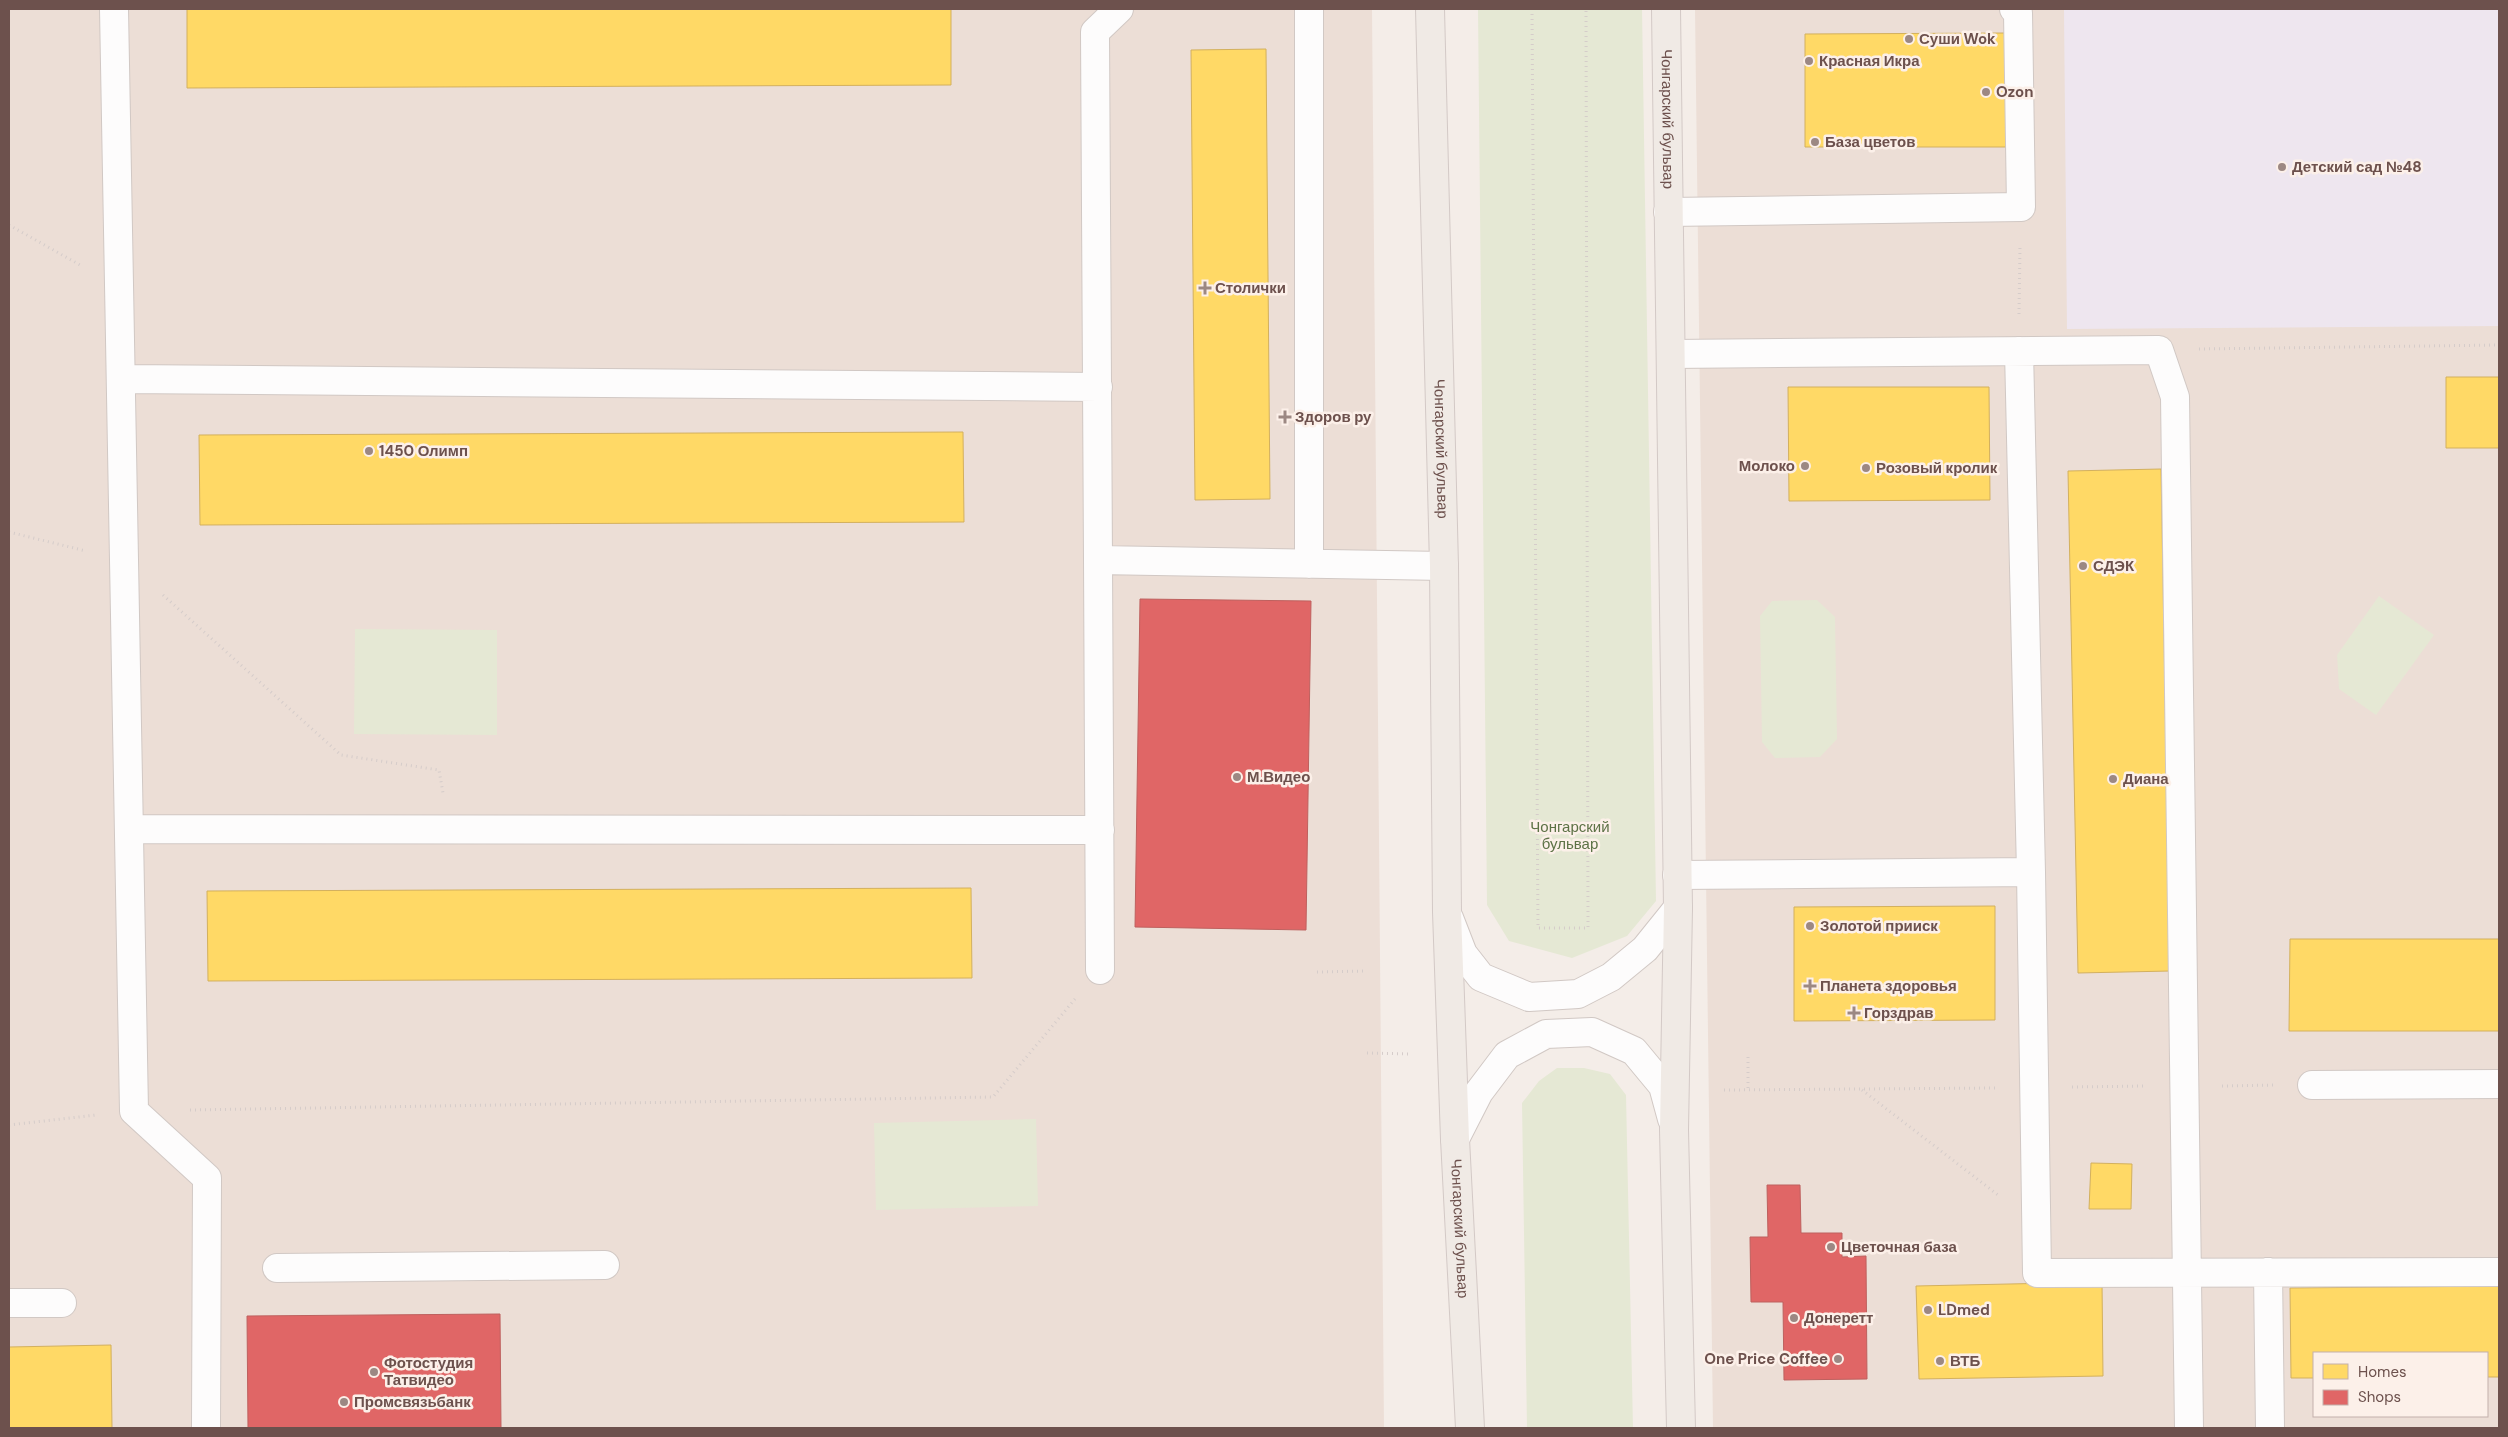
<svg xmlns="http://www.w3.org/2000/svg" width="2508" height="1437" font-family="'DM Sans',sans-serif">
  <style>
    .residential { fill: #ecded6; fill-rule: evenodd }
    .education { fill: #eee6ef }
    .green { fill: #e5e8d4 }
    .homes { fill: #ffd966; stroke: #d3b05e }
    .shops { fill: #e06666; stroke: #be605e }
    .lines { fill: none; stroke-linecap: round; stroke-linejoin: round }
    .minor-casing { stroke: #d1c8c4; stroke-width: 30 }
    .major-casing { stroke: #d3c9c6; stroke-width: 30 }
    .path { stroke: #d5ccca; stroke-width: 3; stroke-dasharray: 1 4; stroke-linecap: butt }
    .minor { stroke: #fdfcfc; stroke-width: 28 }
    .major { stroke: #f0eae5; stroke-width: 28 }
    .poi-dot { fill: #9c8883; stroke: #fcf0e9; stroke-width: 2 }
    .labels { text-anchor: middle; stroke-width: 5; stroke-linejoin: round; paint-order: stroke }
    .poi-label { font-size: 15px; font-weight: bold; fill: #6d514d; stroke: #fcf0e9; text-anchor: start }
    .street-label { font-size: 15px; fill: #6d514d; stroke: #fcf0e9 }
    .park-label { font-size: 15px; fill: #5d7246; stroke: #fcf0e9 }
  </style>
  <rect width="100%" height="100%" fill="#f4ede8"/>
  <!-- residential -->
  <path class="residential" d="M9,9H1372L1384,1428H9Z
    M1695,9H2499V1428H1713ZM2314,1353H2487V1416H2314Z"/>
  <!-- education -->
  <path class="education" d="M2064,9H2499V326L2067,329Z"/>
  <!-- green -->
  <path class="green" d="M1478,9H1642L1656,901L1627,936L1572,958L1509,941L1487,905Z
    M2379,596L2434,635L2376,715L2339,689L2337,655Z
    M1817,600L1835,617L1837,739L1820,757L1775,758L1762,742L1760,616L1772,601Z
    M355,629L497,630V735L354,734Z
    M1557,1068H1584L1610,1074L1626,1095L1633,1428H1527L1522,1103L1539,1081Z
    M1036,1119L1038,1206L876,1210L874,1123Z"/>
  <!-- homes -->
  <path class="homes" d="M187,9H951V85L187,88Z
    M2006,33V147H1805V34Z
    M1266,49L1270,499L1195,500L1191,50Z
    M2446,377H2499V448H2446Z
    M1788,387H1989L1990,500L1789,501Z
    M963,432L964,522L200,525L199,435Z
    M2161,469L2170,971L2078,973L2068,471Z
    M971,888L972,978L208,981L207,891Z
    M1995,906V1020L1794,1021V907Z
    M2290,939H2499V1031H2289Z
    M2091,1163L2132,1164L2131,1209H2089Z
    M2102,1282L2103,1376L1919,1379L1916,1286Z
    M2499,1286V1377H2487V1353H2314V1378H2291L2290,1288Z
    M111,1345L112,1428H9V1347Z"/>
  <!-- shops -->
  <path class="shops" d="M1140,599L1311,601L1306,930L1135,927Z
    M1767,1185H1800L1801,1233H1842V1257L1866,1256L1867,1379L1784,1380L1783,1302H1751L1750,1237H1768Z
    M500,1314L501,1428H248L247,1316Z"/>
  <g class="lines">
    <!-- minor casing -->
    <g class="minor-casing">
      <path id="minor" d="M114,9L134,1111L207,1178L206,1428
        M1119,9L1095,32L1098,560L1444,566
        M1309,9V564
        M1668,212L2021,207L2018,13L2014,9
        M2019,351L2031,872L2037,1273L2499,1272
        M1671,354L2159,350L2175,397L2189,1428
        M121,379L1098,387
        M1098,560L1100,970
        M129,829L1100,830
        M1677,875L2031,872
        M1449,918L1463,954L1481,977L1529,997L1578,994L1611,977L1645,949L1678,908
        M2312,1085L2499,1084
        M1455,1139L1479,1092L1507,1055L1546,1034L1592,1032L1634,1051L1663,1086L1672,1119
        M277,1268L605,1265
        M2268,1272L2270,1428
        M9,1303H62"/>
    </g>
    <!-- major casing -->
    <g class="major-casing">
      <g id="major">
        <path id="s1" d="M1430,9L1444,566L1447,912L1455,1139L1470,1428"/>
        <path id="s2" d="M1666,9L1678,908L1674,1130L1681,1428"/>
      </g>
    </g>
    <!-- path -->
    <path class="path" d="M1532,9L1538,928H1588L1586,9
      M9,225L80,265
      M2019,314L2020,245
      M2199,349L2499,345
      M9,532L86,551
      M163,595L341,755L439,770L443,793
      M1317,972L1366,971
      M1367,1053L1409,1054
      M1748,1057V1090
      M2222,1086L2276,1085
      M2072,1087L2146,1086
      M1724,1090L1996,1088
      M1862,1090L1998,1195
      M190,1110L993,1097L1075,999
      M9,1125L96,1115"/>
    <!-- minor -->
    <use href="#minor" class="minor"/>
    <!-- major -->
    <use href="#major" class="major"/>
  </g>
  <!-- markers -->
  <g class="poi-dot">
    <circle cx="1909" cy="39" r="5"/>
    <circle cx="1809" cy="61" r="5"/>
    <circle cx="1986" cy="92" r="5"/>
    <circle cx="1815" cy="142" r="5"/>
    <circle cx="2282" cy="167" r="5"/>
    <path d="M1202.5 280.5h5v5h5v5h-5v5h-5v-5h-5v-5h5z"/>
    <path d="M1282.5 409.5h5v5h5v5h-5v5h-5v-5h-5v-5h5z"/>
    <circle cx="369" cy="451" r="5"/>
    <circle cx="1805" cy="466" r="5"/>
    <circle cx="1866" cy="468" r="5"/>
    <circle cx="2083" cy="566" r="5"/>
    <circle cx="1237" cy="777" r="5"/>
    <circle cx="2113" cy="779" r="5"/>
    <circle cx="1810" cy="926" r="5"/>
    <path d="M1807.5 978.5h5v5h5v5h-5v5h-5v-5h-5v-5h5z"/>
    <path d="M1851.5 1005.5h5v5h5v5h-5v5h-5v-5h-5v-5h5z"/>
    <circle cx="1831" cy="1247" r="5"/>
    <circle cx="1928" cy="1310" r="5"/>
    <circle cx="1794" cy="1318" r="5"/>
    <circle cx="1838" cy="1359" r="5"/>
    <circle cx="1940" cy="1361" r="5"/>
    <circle cx="374" cy="1372" r="5"/>
    <circle cx="344" cy="1402" r="5"/>
  </g>
  <g class="labels">
    <!-- poi labels -->
    <g class="poi-label">
      <text x="1919" y="44">Суши Wok</text>
      <text x="1819" y="66">Красная Икра</text>
      <text x="1996" y="97">Ozon</text>
      <text x="1825" y="147">База цветов</text>
      <text x="2292" y="172">Детский сад №48</text>
      <text x="1215" y="293">Столички</text>
      <text x="1295" y="422">Здоров ру</text>
      <text x="379" y="456">1450 Олимп</text>
      <text x="1795" y="471" text-anchor="end">Молоко</text>
      <text x="1876" y="473">Розовый кролик</text>
      <text x="2093" y="571">СДЭК</text>
      <text x="1247" y="782">М.Видео</text>
      <text x="2123" y="784">Диана</text>
      <text x="1820" y="931">Золотой прииск</text>
      <text x="1820" y="991">Планета здоровья</text>
      <text x="1864" y="1018">Горздрав</text>
      <text x="1841" y="1252">Цветочная база</text>
      <text x="1938" y="1315">LDmed</text>
      <text x="1804" y="1323">Донеретт</text>
      <text x="1828" y="1364" text-anchor="end">One Price Coffee</text>
      <text x="1950" y="1366">ВТБ</text>
      <text x="384" y="1368">Фотостудия<tspan x="384" dy="17">Татвидео</tspan></text>
      <text x="354" y="1407">Промсвязьбанк</text>
    </g>
    <!-- street labels -->
    <g class="street-label">
      <text dy="5" stroke="none"><textPath href="#s2" startOffset="110">Чонгарский бульвар</textPath></text>
      <text dy="5" stroke="none"><textPath href="#s1" startOffset="440">Чонгарский бульвар</textPath></text>
      <text dy="5" stroke="none"><textPath href="#s1" startOffset="1220">Чонгарский бульвар</textPath></text>
    </g>
    <!-- park labels -->
    <g class="park-label">
      <text x="1570" y="832">Чонгарский<tspan x="1570" dy="17">бульвар</tspan></text>
    </g>
  </g>
  <!-- border -->
  <rect width="2508" height="1437" fill="none" stroke="#6d514d" stroke-width="20"/>
  <!-- legend -->
  <rect x="2313" y="1352" width="175" height="65" fill="#fcf0e9" stroke="#c3b0ab"/>
  <rect x="2323" y="1364" width="25" height="15" fill="#ffd966" stroke="#c3b0ab"/>
  <text x="2358" y="1377" font-size="15" fill="#6d514d">Homes</text>
  <rect x="2323" y="1390" width="25" height="15" fill="#e06666" stroke="#c3b0ab"/>
  <text x="2358" y="1402" font-size="15" fill="#6d514d">Shops</text>
</svg>
